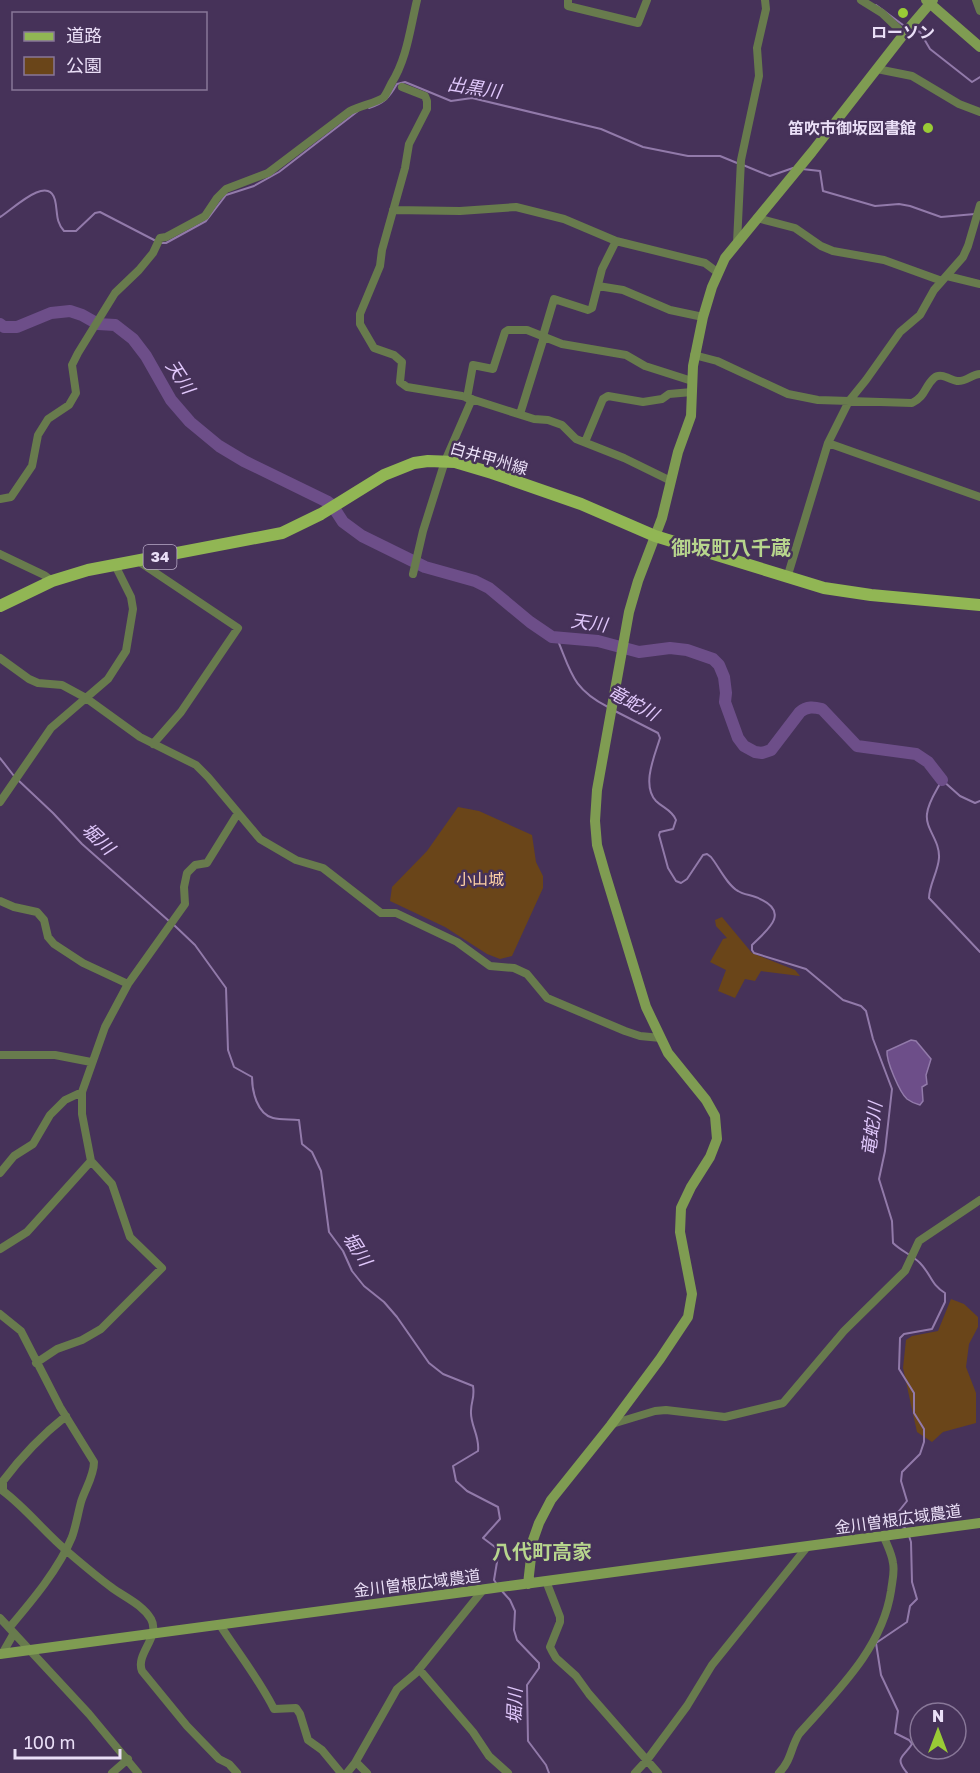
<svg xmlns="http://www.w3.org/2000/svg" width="980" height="1773" font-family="'Golos Text','Noto Sans JP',sans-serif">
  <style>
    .green { fill: #6a4519 }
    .water { fill: #6d4e89; stroke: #927aaa; stroke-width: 1.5 }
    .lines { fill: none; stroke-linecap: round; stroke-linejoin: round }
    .stream { stroke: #927aaa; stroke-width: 2 }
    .river { stroke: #6d4e89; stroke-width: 12 }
    .street { stroke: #687b4d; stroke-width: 8 }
    .secondary { stroke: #7f9c52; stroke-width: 10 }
    .primary { stroke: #91b654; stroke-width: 12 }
    .poi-dot { fill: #99cb36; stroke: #463259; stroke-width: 2 }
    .labels { text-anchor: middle; stroke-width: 5; stroke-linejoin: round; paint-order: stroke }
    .shield { fill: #463259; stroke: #b9abc8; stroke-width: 1.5 }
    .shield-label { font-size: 15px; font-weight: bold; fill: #eadff7 }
    .poi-label { font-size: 16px; font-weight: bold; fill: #eadff7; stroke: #463259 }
    .street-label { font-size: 16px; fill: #eadff7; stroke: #463259 }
    .park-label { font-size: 16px; fill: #fdd0a4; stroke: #463259 }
    .water-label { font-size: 18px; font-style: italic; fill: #e1c8fc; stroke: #463259 }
    .quarter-label { font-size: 20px; font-weight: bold; fill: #b7d58d; stroke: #463259 }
  </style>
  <rect width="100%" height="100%" fill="#463259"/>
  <!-- green -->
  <path class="green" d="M458,807L479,811L532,835L536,862L543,876V888L512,956L500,959L487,954L445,927L390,901L392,887L427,851Z
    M722,917L752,953L795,970L800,976L761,971L755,981L745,979L735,998L718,991L726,970L710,962L723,939L727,938L716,926L715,920Z
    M951,1299L964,1304L978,1317V1327L969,1344L966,1367L976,1393V1423L943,1432L932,1442L917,1432L903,1368L906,1340L912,1336L938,1331Z"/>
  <!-- water -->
  <path class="water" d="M911,1040L916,1041L931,1059L926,1075L927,1084L922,1087L923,1101L920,1105C916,1104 911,1102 907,1099C900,1093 886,1061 887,1051Z"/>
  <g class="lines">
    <!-- stream -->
    <path class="stream" d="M876,5L903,25
      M915,30L920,32L930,49L972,82L980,77
      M369,108C384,103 389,98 397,84L405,82L451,101L472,98L601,129L643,147L688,156H720L737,163
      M743,165L770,176L793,168
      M802,169L820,171L823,191L875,206L899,204L910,206L941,217L975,214
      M0,217C10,212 48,173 55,200C58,212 55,221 64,231H76L95,213L100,212L156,241
      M162,243H166L206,221L226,195L254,186L279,172L358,111
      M556,636C571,671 571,688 608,707
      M615,711L658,733L660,738C655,755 641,785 656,801C663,808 672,810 676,820L673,829L660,832L659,835L668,868L676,881L681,883L687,879L703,855L707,854L711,857C719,867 727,885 738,891C744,895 753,895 760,899C791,913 766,931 752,945V950L754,953L806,969L843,1000L861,1006L866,1011L873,1039L892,1089L885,1151L879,1179L892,1221L893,1243C901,1251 912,1255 920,1263C931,1274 931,1285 945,1293V1302L932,1329L904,1334L900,1338L899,1369L914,1393V1413L924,1429V1442L920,1454L902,1472L901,1481L907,1501L895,1516L896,1522L905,1528
      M0,758L14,776
      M18,780L53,813L82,844L169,921
      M980,801L975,803L960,796L942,780C937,790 928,802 927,814C925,829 940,840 939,858C938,872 929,885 929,898L980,952
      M174,925L195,945L226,988L228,1050L234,1067L252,1077C252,1091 257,1114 273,1118C281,1120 291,1119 299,1120L302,1144L312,1152L321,1171L329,1232L343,1251L352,1271L364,1286L384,1302L397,1317L429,1363L443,1374L473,1386C475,1398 471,1401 471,1411C470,1425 480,1436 478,1451L453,1466L456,1481L467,1491L498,1507L500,1519L483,1538L499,1550L494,1580L496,1583
      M501,1590L510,1600L515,1611L514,1630L517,1640L539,1663V1668L527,1685L528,1741L546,1765L549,1773
      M907,1773C894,1757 903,1758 912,1744L909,1740L895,1733L898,1711L881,1675L876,1643L907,1622L910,1606L917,1599L912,1582L911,1542L909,1536"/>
    <!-- river -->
    <path class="river" d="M0,324L4,327H17L51,313L70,311L82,315L98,324L115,325L133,339L146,356L171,400L190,422L219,446L244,461L328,502L332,505L343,522L362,536L425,567L475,581L489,588L530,622L552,637L598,641L639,652L670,648L687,650L713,659L719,665L724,677L726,693L725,702L738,738L744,746L755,752L762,753L771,750L800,712C807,706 814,707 822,709L857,746L916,754L928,762L942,780"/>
    <!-- street -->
    <path class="street" d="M568,0V6L638,23L647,0
      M861,0L882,13L904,34
      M976,0L980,11
      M877,69L912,76L959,104L980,112
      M402,87L425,96L427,101V109L409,144L405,168L382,250L380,266L360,314V324L374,348L394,355L402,362L400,382L407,387L462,396L534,419L548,420L562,425L576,439L624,458L671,481
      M393,210L460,211L516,207L564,219L616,241L705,263L717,272
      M757,218L795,228L821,246L833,251L884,260L942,281
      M737,243L741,160L759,76L757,48L766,9L765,0
      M947,276L980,284
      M598,286L623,290L670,310L703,317
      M543,336L554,299L588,310L592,308L602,269L616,241
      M694,355L717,361L788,394L818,400L912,403C926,396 924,387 934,378C941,372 950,380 957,381C966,382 972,374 980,374
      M467,398L473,365L493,369L505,332L508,330H527L562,344L626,355L645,366L692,381
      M520,414L544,337
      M585,442L603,399L608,396L643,402L662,399L669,394L692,392
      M828,443L980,497
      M0,499L11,497L32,466L38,435L48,419L69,405L76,393L72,365L78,353L115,293L139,270L153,253L160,238L166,237L205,216L217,198L226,189L268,173L350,111C359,106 379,102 384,97C387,93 389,88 391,84C407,59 410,29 417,0
      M0,554L44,575L52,581
      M138,561L238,628L181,712L153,744
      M413,574L423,531L445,461L472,399
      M787,578L828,443L849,401L866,380L900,332L920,315L934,290L963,257L968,246L980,205
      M0,658L29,679L38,683L62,685L86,698L140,737L196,765L208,777L260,839L296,860L323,868L381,913H396L457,942L490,966L514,968L527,974L547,998L625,1031L640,1036L661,1038
      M0,802L51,728L108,679L126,651L133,609L131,597L115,565
      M0,901L14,907L37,912L44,920L48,937L54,944L83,963L128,984
      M0,1055H55L91,1062
      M0,1173L14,1156L33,1144L50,1115L65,1100L82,1092
      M0,1249L27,1232L91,1161
      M0,1314L21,1331L60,1407L94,1462C94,1476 85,1489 81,1502C78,1513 76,1526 72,1537C59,1569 31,1602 9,1628
      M36,1363L57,1349L82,1340L101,1329L162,1268L130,1237L112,1184L91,1161L82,1114V1092L105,1027L128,984L185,904L184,887L187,873L195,865L207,863L238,813
      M66,1416C42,1435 21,1457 3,1481V1491C27,1509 45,1533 68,1552C82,1564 96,1576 111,1587C124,1597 142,1604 151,1619C161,1637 135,1654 142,1671L187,1726L219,1759L229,1764L237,1773
      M612,1424L655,1411L666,1410L725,1417L783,1403L844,1331L905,1271L919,1241L980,1200
      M546,1581L560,1617V1622L550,1647L552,1651L556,1658L576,1676L589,1694L658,1773
      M0,1618L89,1714L138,1773
      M220,1625C238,1653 259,1679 274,1709L296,1708L300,1714L308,1740L322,1750L341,1773
      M2,1654L14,1633
      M419,1669L473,1732L489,1756L508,1773
      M356,1762L367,1773
      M112,1773L128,1759
      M347,1773L355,1763L397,1689L416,1673L483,1590
      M635,1773L647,1760L687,1706L712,1665L807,1547
      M779,1773C792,1759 790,1749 799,1734C837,1691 882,1649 891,1591C892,1582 895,1572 893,1563C892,1554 887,1545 884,1537"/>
    <!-- secondary -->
    <path class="secondary" d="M926,0L980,47
      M528,1584L533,1540L539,1523L551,1500L611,1425L660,1359L688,1317L692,1294L680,1232L681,1208L691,1187L710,1157L717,1139L715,1116L706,1100L668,1053L646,1007L605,873L597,845L595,821L597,790L629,612L638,581L662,518L678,452L691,416L693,366L703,317L712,287L725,258L812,152L904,34L933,0
      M0,1654C327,1610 653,1567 980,1523"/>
    <!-- primary -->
    <path class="primary" d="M0,606L52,581L88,570L282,533L321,514L384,475L414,463L428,461L455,462L492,473L581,504L655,536L824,588L871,595L980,605"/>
  </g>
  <!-- markers -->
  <g class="poi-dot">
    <circle cx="903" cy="13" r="6"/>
    <circle cx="928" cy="128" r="6"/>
  </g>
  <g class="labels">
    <!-- shield labels -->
    <rect class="shield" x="143.5" y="545" width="33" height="24" rx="4.5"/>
    <g class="shield-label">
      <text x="160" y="562">34</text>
    </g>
    <!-- poi labels -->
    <g class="poi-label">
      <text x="903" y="38">ローソン</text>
      <text x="916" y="134" text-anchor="end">笛吹市御坂図書館</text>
    </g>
    <!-- street labels -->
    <g class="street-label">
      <text transform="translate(489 458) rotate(16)" y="6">白井甲州線</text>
      <text transform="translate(898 1519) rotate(-8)" y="6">金川曽根広域農道</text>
      <text transform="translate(417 1583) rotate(-7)" y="6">金川曽根広域農道</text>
    </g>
    <!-- park labels -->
    <g class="park-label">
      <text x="480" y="885">小山城</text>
    </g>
    <!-- water labels -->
    <g class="water-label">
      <text transform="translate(474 88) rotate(9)" y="6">出黒川</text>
      <text transform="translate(180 377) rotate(57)" y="6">天川</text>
      <text transform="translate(589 623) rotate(8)" y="6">天川</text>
      <text transform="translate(633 703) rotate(29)" y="6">竜蛇川</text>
      <text transform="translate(98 839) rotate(43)" y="6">堀川</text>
      <text transform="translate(872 1129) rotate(-82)" y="6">竜蛇川</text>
      <text transform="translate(357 1249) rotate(57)" y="6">堀川</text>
      <text transform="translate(515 1706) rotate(-88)" y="6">堀川</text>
    </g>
    <!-- quarter labels -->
    <g class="quarter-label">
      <text x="731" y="555">御坂町八千蔵</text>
      <text x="542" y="1559">八代町高家</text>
    </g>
  </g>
  <!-- legend -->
  <rect x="12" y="12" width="195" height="78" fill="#463259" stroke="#887798" stroke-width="1.5"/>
  <rect x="24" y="32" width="30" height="9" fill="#91b654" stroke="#887798" stroke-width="1.5"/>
  <text x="66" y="42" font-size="18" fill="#eadff7">道路</text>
  <rect x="24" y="57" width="30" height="18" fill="#6a4519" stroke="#887798" stroke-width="1.5"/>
  <text x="66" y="72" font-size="18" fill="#eadff7">公園</text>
  <!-- north arrow -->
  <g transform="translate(938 1731)"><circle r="28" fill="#463259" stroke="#887798" stroke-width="1.5"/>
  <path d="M0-4.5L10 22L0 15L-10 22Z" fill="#99cb36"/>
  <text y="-9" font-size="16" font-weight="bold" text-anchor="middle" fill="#eadff7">N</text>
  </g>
  <!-- scale -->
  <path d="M15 1749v9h105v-9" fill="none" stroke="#eadff7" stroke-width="3"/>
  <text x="24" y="1749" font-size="18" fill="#eadff7" stroke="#463259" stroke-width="4.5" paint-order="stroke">100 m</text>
</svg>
